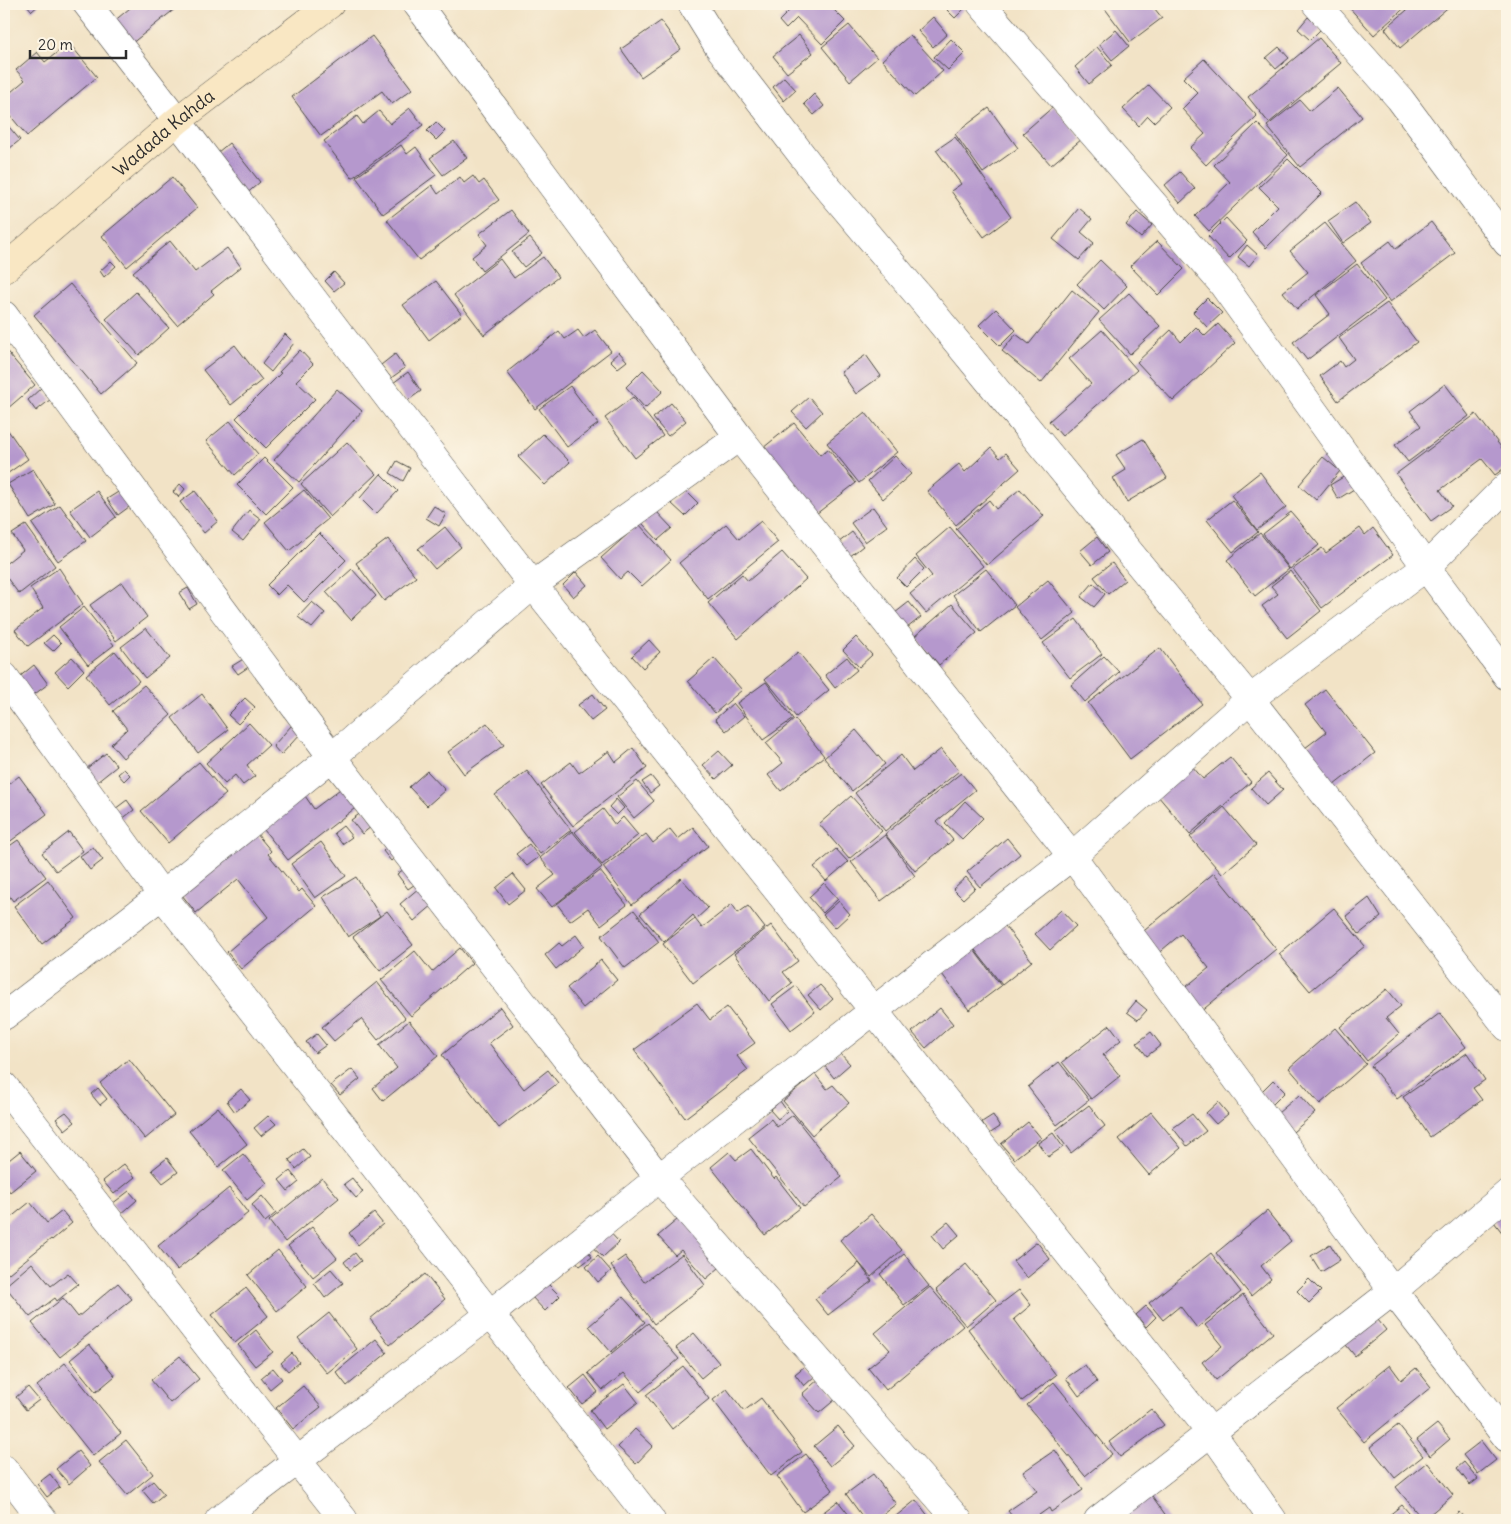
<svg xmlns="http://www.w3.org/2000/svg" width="1511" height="1524" font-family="Delius,sans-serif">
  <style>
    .building { fill: #b598cd }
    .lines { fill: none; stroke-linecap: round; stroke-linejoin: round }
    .minor-casing { stroke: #494742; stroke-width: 29 }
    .secondary-casing { stroke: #494742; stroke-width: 29 }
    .minor { stroke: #fff; stroke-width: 28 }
    .secondary { stroke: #f9e7c3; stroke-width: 28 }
    .labels { text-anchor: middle; stroke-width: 5; stroke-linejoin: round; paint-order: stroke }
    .street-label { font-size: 18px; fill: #2b2b2b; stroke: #fcf5e5 }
  </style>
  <rect width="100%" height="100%" fill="#fcf5e5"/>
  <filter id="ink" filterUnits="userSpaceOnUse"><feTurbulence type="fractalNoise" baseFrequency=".02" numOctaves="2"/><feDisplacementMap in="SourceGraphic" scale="10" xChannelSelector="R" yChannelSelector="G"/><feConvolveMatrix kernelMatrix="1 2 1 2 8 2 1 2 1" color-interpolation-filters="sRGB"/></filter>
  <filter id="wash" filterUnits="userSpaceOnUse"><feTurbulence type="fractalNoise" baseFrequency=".0096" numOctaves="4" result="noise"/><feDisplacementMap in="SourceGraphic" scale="20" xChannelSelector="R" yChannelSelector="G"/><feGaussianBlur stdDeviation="1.12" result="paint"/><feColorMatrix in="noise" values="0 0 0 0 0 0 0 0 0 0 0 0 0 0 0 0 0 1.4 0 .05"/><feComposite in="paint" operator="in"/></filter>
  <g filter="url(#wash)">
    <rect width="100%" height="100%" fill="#f2e3c6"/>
    <g id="blocks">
      <!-- building -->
      <path class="building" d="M26,4H40L32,11Z
        M135,4H181L131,44L113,22Z
        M779,4H792L785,11Z
        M796,4H828L845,21L822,44L797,18L786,29L779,21Z
        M953,4H959L964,9L955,18L947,10Z
        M1106,4H1151L1162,18L1130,42L1103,6Z
        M1346,4H1409L1374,35Z
        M1414,4H1452L1400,48L1385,29Z
        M933,17L947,34L933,47L918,31Z
        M1308,17L1321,29L1310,40L1298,29Z
        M661,21L681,49L641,77L621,49Z
        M849,25L877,58L850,81L822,47Z
        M1116,30L1129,46L1112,60L1099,44Z
        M799,35L813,53L787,73L773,56Z
        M910,35L943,71L915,96L882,60Z
        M372,36L412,89L392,104L382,91L321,136L292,97Z
        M1319,38L1341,63L1269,123L1248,97Z
        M951,39L965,53L948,70L934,57Z
        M69,43L97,77L27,136L4,108V98L25,80L16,70L37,52L45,62Z
        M1097,47L1112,65L1089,84L1075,67Z
        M1279,47L1289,58L1276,69L1266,58Z
        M1204,59L1257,116L1206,165L1190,148L1205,134L1182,109L1198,93L1183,78Z
        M784,77L796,90L784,101L773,87Z
        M1149,85L1170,107L1154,122L1148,116L1139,126L1123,109Z
        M1338,88L1362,117L1300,167L1267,126L1300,100L1310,111Z
        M814,94L824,106L814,115L804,104Z
        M1054,106L1082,139L1051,165L1023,133Z
        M410,108L423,125L352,178L324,141L357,116L363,124L379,111L390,124Z
        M989,108L1018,148L983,173L955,134Z
        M4,121L20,140L4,153Z
        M436,122L445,131L436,140L427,131Z
        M1257,123L1288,155L1209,231L1195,216L1230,182L1214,165Z
        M955,137L1011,217L984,237L951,191L961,184L936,150Z
        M454,141L467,158L443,175L430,158Z
        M229,143L260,182L244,196L212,157Z
        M401,145L407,154L416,147L436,175L383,214L356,177Z
        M1288,159L1322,193L1266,248L1252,232L1278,206L1259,187Z
        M1180,172L1195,189L1180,203L1165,185Z
        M473,176L479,184L484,180L499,200L419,260L387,220L432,185L438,194L460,177L464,183Z
        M172,177L197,208L127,267L102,236Z
        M1355,202L1371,223L1343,243L1328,221Z
        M1079,208L1092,219L1081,232L1094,243L1079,260L1053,239Z
        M511,210L529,234L482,271L472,257L487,245L479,234Z
        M1137,212L1152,225L1141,238L1126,225Z
        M1226,218L1247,241L1229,259L1208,236Z
        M1431,222L1455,253L1390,302L1361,263L1390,241L1396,249Z
        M1325,223L1356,261L1297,309L1283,292L1308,272L1290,251Z
        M530,238L542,253L524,267L512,252Z
        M170,241L195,272L227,248L241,267L211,291L214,294L177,325L133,272Z
        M1157,241L1184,269L1158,295L1130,266Z
        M1247,245L1258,255L1249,266L1238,257Z
        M543,257L558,277L484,335L454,295L500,259L514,278Z
        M1100,260L1127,286L1104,310L1077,284Z
        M111,261L116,266L104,277L100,271Z
        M1357,264L1385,300L1307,360L1293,342L1330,314L1316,295Z
        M334,272L344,283L334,291L325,281Z
        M436,281L462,315L429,340L403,305Z
        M70,284L137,363L101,394L34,315Z
        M1072,290L1099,312L1041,383L1002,351L1016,334L1029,344Z
        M136,292L169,328L139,355L106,319Z
        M1129,293L1160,326L1130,354L1099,320Z
        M1207,298L1222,313L1207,327L1193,312Z
        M1387,303L1417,342L1338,401L1320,376L1340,361L1344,367L1354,359L1339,338Z
        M996,309L1016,330L1000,346L979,325Z
        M1218,324L1235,343L1173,401L1137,362L1171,330L1181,342L1196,327L1205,336Z
        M578,330L584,338L595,330L611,351L535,409L507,372L559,331L565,339Z
        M1102,330L1137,370L1062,436L1049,421L1091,384L1069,359Z
        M285,334L294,343L271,372L262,364Z
        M235,345L262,380L231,405L203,370Z
        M4,348L35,385L7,409L4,405Z
        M300,350L313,364L296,381L315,399L266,448L236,418L281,373L279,372Z
        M619,352L627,361L618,368L610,360Z
        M395,354L405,368L391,378L381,365Z
        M866,355L881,376L856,394L841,372Z
        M643,370L663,391L645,408L626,387Z
        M408,372L421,391L407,401L393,383Z
        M1445,384L1469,416L1408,462L1395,445L1421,426L1410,411Z
        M570,386L598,424L567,447L539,409Z
        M41,388L51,399L36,411L28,400Z
        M337,389L362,411L299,482L274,460Z
        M633,397L663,436L635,458L605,418Z
        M809,397L822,412L806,427L792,412Z
        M671,403L686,421L668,436L653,418Z
        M865,412L897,452L859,483L827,443Z
        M1476,414L1507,455V466L1495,475L1482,459L1440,490L1452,506L1431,521L1396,474Z
        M230,421L258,454L235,475L206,441Z
        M794,423L820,455L828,449L856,483L816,514L763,448Z
        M5,426L28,459L4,476V427Z
        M543,434L570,462L545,485L518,457Z
        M1143,439L1167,478L1127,502L1113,478L1126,470L1116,455Z
        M347,442L376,474L330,517L301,484Z
        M991,448L1000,458L1006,453L1020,469L956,525L927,491L959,464L965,472Z
        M895,456L911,474L883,499L868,481Z
        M1323,457L1340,471L1316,500L1299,485Z
        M264,458L293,487L266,514L237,485Z
        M397,461L410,468L403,481L390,473Z
        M33,469L55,504L30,519L8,484Z
        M1260,472L1286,507L1257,530L1231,495Z
        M381,474L398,491L376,514L360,498Z
        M1345,476L1354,489L1338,499L1330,485Z
        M180,484L185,489L179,497L173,492Z
        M123,489L133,504L118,515L107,499Z
        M684,489L698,503L685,516L671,503Z
        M1020,489L1044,516L987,565L956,529L989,500L996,509Z
        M304,490L328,519L289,551L265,522Z
        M97,491L116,517L90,537L70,510Z
        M195,491L218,521L204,533L180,502Z
        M1232,500L1258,532L1233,552L1207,520Z
        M60,505L86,541L58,561L32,524Z
        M434,506L446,514L439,526L426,518Z
        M873,507L887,526L865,542L851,523Z
        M249,510L261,519L243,541L232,532Z
        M656,511L672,528L658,540L642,523Z
        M1291,512L1319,545L1290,569L1263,534Z
        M761,521L778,542L708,599L679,563L726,524L739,539Z
        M639,524L671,560L642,586L628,572L620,579L601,558Z
        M26,525L55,566L19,594L4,574V565L23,550L12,534Z
        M445,527L461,547L435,569L418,549Z
        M950,527L983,566L926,613L910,594L932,576L916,556Z
        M1360,528L1365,535L1373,528L1393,555L1322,608L1293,569L1322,548L1326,553Z
        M852,532L863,546L849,557L838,543Z
        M319,533L346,560L304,602L287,585L277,595L267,585Z
        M1260,533L1289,569L1255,596L1227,560Z
        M1097,537L1108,552L1092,565L1080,551Z
        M388,539L416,577L384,601L356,563Z
        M782,552L806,579L738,639L708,603L742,574L748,581Z
        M915,559L924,569L906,587L897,578Z
        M1112,563L1125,580L1108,594L1094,577Z
        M59,568L83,604L28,646L15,630L43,608L30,588Z
        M352,569L376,596L351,620L326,592Z
        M986,569L1015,605L981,632L953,595Z
        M1290,571L1321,611L1287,638L1262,606L1278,594L1271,586Z
        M576,572L587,585L573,597L563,585Z
        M1048,580L1075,613L1042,640L1015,607Z
        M122,582L147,617L116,641L90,605Z
        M1093,583L1105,594L1094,607L1081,597Z
        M188,588L197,604L189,609L179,593Z
        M312,602L325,613L312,628L298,617Z
        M909,602L921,617L907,628L895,613Z
        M952,604L977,633L939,665L915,636Z
        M84,607L114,645L88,665L59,627Z
        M1076,619L1102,654L1070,678L1043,643Z
        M146,628L170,658L145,678L121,647Z
        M53,635L61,643L53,651L44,643Z
        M856,637L872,655L859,667L843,650Z
        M649,640L660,652L643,668L632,656Z
        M1160,648L1202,704L1130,759L1088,703Z
        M115,651L139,681L110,705L86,675Z
        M798,652L829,690L796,717L765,679Z
        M1104,656L1119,672L1085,702L1071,685Z
        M72,657L84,670L68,686L55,672Z
        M847,657L857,670L835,688L825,675Z
        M245,658L250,666L238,674L232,666Z
        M714,658L742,690L715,713L688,681Z
        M34,665L48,684L27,700L13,682Z
        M766,682L793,719L763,740L737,703Z
        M144,685L171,715L123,758L111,744L127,729L113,711Z
        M1325,689L1375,753L1334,785L1305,748L1326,732L1305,705Z
        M202,694L228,730L198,753L172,718Z
        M593,694L605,710L591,721L578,705Z
        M245,698L255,707L238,724L228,715Z
        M733,703L744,716L726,731L715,719Z
        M795,719L824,756L781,791L768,775L783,763L766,743Z
        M249,723L269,745L247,765L255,776L243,785L235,775L225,784L206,763Z
        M487,723L504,745L464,774L448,752Z
        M292,725L301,733L281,755L273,746Z
        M856,730L885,764L852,791L824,758Z
        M633,748L647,768L573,826L541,785L571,762L579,773L609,751L616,762Z
        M941,749L959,771L885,831L855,793L901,755L913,771Z
        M719,751L732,765L716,779L703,765Z
        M106,753L117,766L97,782L86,769Z
        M1230,757L1251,782L1190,834L1158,796L1192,766L1203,779Z
        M199,762L226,794L168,843L141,811Z
        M124,769L130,775L124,781L118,774Z
        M427,771L445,790L427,806L409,787Z
        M527,771L571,830L540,854L495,795Z
        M961,773L975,790L937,821L953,840L915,871L885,834Z
        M1268,773L1283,790L1266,805L1251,788Z
        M19,776L47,814L4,846V788Z
        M651,776L659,786L650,793L642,782Z
        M637,781L654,801L634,818L617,797Z
        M348,783L363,802L288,860L260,825L303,793L314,809Z
        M851,796L882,831L849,859L819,824Z
        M616,799L624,808L617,815L609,807Z
        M127,800L134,810L122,819L115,809Z
        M965,801L983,818L962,839L945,823Z
        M1224,807L1256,845L1222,874L1190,837Z
        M603,809L615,825L623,817L638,835L602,865L575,832Z
        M365,810L376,823L362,834L351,820Z
        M343,826L352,837L342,844L334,833Z
        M693,827L708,846L632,905L603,867L646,834L653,843L670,829L678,839Z
        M572,831L602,867L552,907L537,889L555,875L540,858Z
        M69,832L83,851L56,871L42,853Z
        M256,833L271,851L268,854L299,892L302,889L316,906L241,969L227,952L268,917L238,879L196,913L182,895Z
        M885,835L915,876L881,901L851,862Z
        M1007,838L1020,854L980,887L967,872Z
        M18,840L46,877L13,901L4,889V850Z
        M394,841L402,851L391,861L383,851Z
        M321,842L346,876L315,898L291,864Z
        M529,844L539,857L527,866L516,854Z
        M93,847L103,860L90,870L80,856Z
        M836,849L848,862L826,881L814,867Z
        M410,865L421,880L408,889L397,874Z
        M600,871L627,905L601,925L588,908L570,921L557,904Z
        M1214,873L1276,949L1199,1013L1181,991L1209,968L1181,934L1156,955L1139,935Z
        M513,874L526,890L508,904L496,888Z
        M356,877L380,916L348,937L323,897Z
        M966,877L975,888L963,899L953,889Z
        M681,878L708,908L696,919L693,915L664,942L640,914Z
        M48,880L76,918L42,944L14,906Z
        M426,882L440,899L414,921L400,904Z
        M824,883L838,899L823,913L809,897Z
        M1369,898L1381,917L1359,934L1346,916Z
        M839,901L850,914L835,928L823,915Z
        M732,904L738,913L748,906L765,928L693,983L663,944L695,919L702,928Z
        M1334,908L1365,946L1310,991L1279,954Z
        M634,910L659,942L625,968L601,936Z
        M1061,910L1076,926L1050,950L1035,934Z
        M387,911L413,945L380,971L353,937Z
        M1002,922L1032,961L1002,985L972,946Z
        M771,925L798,961L783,972L792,983L769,1001L734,954Z
        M576,935L584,946L556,969L545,955L559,943L562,946Z
        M460,948L472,963L411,1016L381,980L415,951L432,972Z
        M974,950L1001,986L969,1010L942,974Z
        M601,960L617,980L583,1008L567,988Z
        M377,982L405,1018L378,1040L361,1019L334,1041L322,1027Z
        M820,985L833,999L821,1010L808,995Z
        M796,986L815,1012L791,1030L772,1004Z
        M1387,989L1401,1006L1386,1018L1399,1034L1367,1061L1340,1027Z
        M1136,1001L1147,1010L1138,1020L1127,1012Z
        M697,1003L710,1020L727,1007L755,1043L737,1056L748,1070L685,1118L634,1050Z
        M500,1007L513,1025L489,1043L524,1089L548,1070L558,1083L499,1128L442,1055Z
        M940,1008L953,1024L926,1048L912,1032Z
        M1440,1013L1466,1047L1397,1099L1371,1066Z
        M409,1021L438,1056L383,1101L373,1088L397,1068L379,1045Z
        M1110,1025L1121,1040L1103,1055L1120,1076L1091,1099L1062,1062Z
        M1335,1028L1366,1064L1320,1104L1289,1068Z
        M1151,1032L1161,1045L1147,1056L1137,1043Z
        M317,1034L326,1045L315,1053L306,1042Z
        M839,1052L850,1064L834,1078L824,1065Z
        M1467,1053L1485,1080L1473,1088L1482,1100L1430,1137L1403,1097Z
        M129,1059L174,1115L145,1139L100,1083Z
        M1059,1062L1089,1100L1057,1125L1028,1087Z
        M352,1069L360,1079L340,1095L331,1085Z
        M815,1074L827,1089L833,1085L849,1103L812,1135L783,1101Z
        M1273,1080L1285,1092L1272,1105L1260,1093Z
        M98,1088L107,1099L100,1105L91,1094Z
        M241,1089L250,1100L235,1112L227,1101Z
        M1299,1095L1315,1113L1293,1132L1278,1113Z
        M780,1101L787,1111L778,1119L770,1110Z
        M1218,1102L1228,1114L1216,1124L1206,1113Z
        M1089,1105L1105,1126L1071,1153L1055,1131Z
        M218,1107L247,1144L218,1167L189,1131Z
        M66,1112L75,1122L65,1130L56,1119Z
        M1151,1112L1181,1148L1149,1175L1119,1139Z
        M1192,1114L1206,1131L1187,1146L1173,1128Z
        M793,1115L842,1177L804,1207L748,1137L771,1119L777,1127Z
        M993,1115L1000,1127L989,1134L982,1122Z
        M268,1116L276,1124L261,1136L254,1128Z
        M1028,1122L1041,1138L1014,1159L1001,1144Z
        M1053,1133L1063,1147L1048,1157L1038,1143Z
        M303,1149L310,1157L296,1169L289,1160Z
        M751,1149L774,1179L776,1177L800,1208L765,1235L711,1167L729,1152L736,1160Z
        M20,1151L36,1171L10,1192L4,1184V1164Z
        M243,1154L267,1183L247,1200L223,1170Z
        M167,1158L178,1172L163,1183L152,1170Z
        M124,1164L135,1177L114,1194L103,1181Z
        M290,1171L299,1182L288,1191L279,1180Z
        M322,1178L339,1198L285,1242L269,1221Z
        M352,1178L363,1192L356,1198L344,1184Z
        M229,1188L248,1213L177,1270L158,1246Z
        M129,1191L137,1200L120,1215L112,1204Z
        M262,1196L276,1213L265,1222L252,1205Z
        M30,1202L47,1223L62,1211L72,1223L52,1240L51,1239L4,1277V1223Z
        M1507,1206V1239L1491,1218Z
        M1267,1211L1291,1241L1261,1266L1271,1279L1251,1296L1216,1253Z
        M374,1213L383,1224L358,1245L349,1233Z
        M684,1214L726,1262L706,1279L681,1250L675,1255L658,1236Z
        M871,1214L902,1250L871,1277L840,1240Z
        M948,1222L959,1235L943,1249L932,1235Z
        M312,1227L337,1258L313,1277L288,1246Z
        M605,1227L619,1242L603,1257L588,1243Z
        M1037,1242L1050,1259L1027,1278L1013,1261Z
        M1330,1244L1340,1260L1321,1272L1311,1256Z
        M583,1245L592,1257L580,1266L571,1255Z
        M278,1250L307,1286L277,1311L248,1275Z
        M355,1253L361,1261L350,1270L344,1262Z
        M1211,1253L1241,1292L1197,1328L1180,1306L1163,1320L1149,1303Z
        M682,1254L705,1285L654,1324L611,1266L625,1256L644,1282Z
        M904,1254L929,1286L904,1305L880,1274Z
        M598,1256L611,1271L598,1282L586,1267Z
        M32,1263L51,1286L68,1273L78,1284L57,1301L55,1298L30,1317L5,1286Z
        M859,1263L872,1281L828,1315L815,1299Z
        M966,1264L996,1300L966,1326L936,1290Z
        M331,1269L343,1283L325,1298L314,1283Z
        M425,1274L445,1299L390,1345L370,1319Z
        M1309,1279L1321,1291L1309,1303L1297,1291Z
        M545,1281L560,1296L545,1311L530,1295Z
        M118,1283L132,1299L60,1357L32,1323L63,1298L78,1317Z
        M930,1287L963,1326L886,1390L868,1368L890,1350L875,1333Z
        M246,1288L268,1316L235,1343L212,1315Z
        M1019,1290L1031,1305L1014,1319L1056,1375L1022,1401L968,1329Z
        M1243,1295L1273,1333L1216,1380L1202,1362L1222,1346L1205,1325Z
        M623,1297L645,1322L611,1352L589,1326Z
        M1146,1306L1156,1317L1146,1327L1136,1315Z
        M329,1313L357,1349L327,1373L298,1338Z
        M1374,1315L1386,1330L1355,1356L1342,1340Z
        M648,1323L679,1359L640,1392L624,1373L603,1390L588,1373Z
        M256,1330L273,1352L255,1366L238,1345Z
        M694,1333L719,1363L701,1378L676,1348Z
        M376,1339L387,1353L347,1386L336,1372Z
        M89,1344L115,1376L96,1392L70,1360Z
        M292,1353L299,1362L288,1371L281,1363Z
        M180,1356L199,1379L170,1403L151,1380Z
        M65,1363L121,1433L93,1456L37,1386Z
        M1085,1365L1097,1382L1079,1396L1066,1378Z
        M1390,1365L1401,1380L1416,1368L1431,1387L1364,1442L1336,1408Z
        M683,1366L709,1399L672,1429L646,1395Z
        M805,1366L815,1376L804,1386L795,1374Z
        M273,1368L282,1379L270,1389L261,1378Z
        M585,1375L598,1392L582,1404L569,1388Z
        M820,1378L837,1398L819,1413L802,1394Z
        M1054,1382L1112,1454L1085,1476L1027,1405Z
        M624,1384L638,1402L604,1429L590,1410Z
        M303,1386L321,1407L293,1429L276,1408Z
        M28,1387L39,1400L26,1410L16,1397Z
        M727,1389L744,1411L761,1398L802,1452L771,1476L713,1400Z
        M1151,1409L1164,1425L1120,1457L1109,1442Z
        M1437,1424L1450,1439L1430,1456L1417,1440Z
        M1398,1425L1423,1456L1395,1478L1370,1447Z
        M838,1426L855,1446L830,1466L814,1446Z
        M635,1429L653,1446L636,1464L618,1447Z
        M126,1440L153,1474L127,1495L99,1462Z
        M1481,1441L1496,1460L1478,1474L1463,1455Z
        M1055,1450L1083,1490L1051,1512L1049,1508L1032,1520H1015L1008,1511L1037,1491L1023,1472Z
        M78,1451L90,1466L69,1484L56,1469Z
        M806,1454L833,1490L803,1512L777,1476Z
        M1427,1462L1453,1495L1423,1520L1396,1487Z
        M1464,1462L1478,1479L1470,1485L1457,1468Z
        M50,1474L60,1487L47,1497L37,1484Z
        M873,1474L896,1504L875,1520H865L846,1494Z
        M153,1481L164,1494L153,1503L142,1490Z
        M1150,1493L1169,1520H1121L1118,1516Z
        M916,1500L929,1517L925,1520H891Z
        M838,1501L853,1520H813Z
        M1402,1505L1415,1520H1383Z
        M1459,1512L1466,1520H1450Z"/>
    </g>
  </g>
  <g filter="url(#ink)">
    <use href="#blocks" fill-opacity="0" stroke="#494742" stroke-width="1"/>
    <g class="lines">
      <!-- minor casing -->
      <g class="minor-casing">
        <path id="minor" d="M87,4C237,196 382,393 533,585L1211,1432L1273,1520
          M417,4L739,437L1072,856L1393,1291L1507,1438
          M692,4L718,46L818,176L924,302L1250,699L1507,1027
          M981,4L1221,282L1426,567L1507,676
          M1316,4L1400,99L1507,243
          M4,315L332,757L659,1178L958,1520
          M4,676L162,895L651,1520
          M4,1016L162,895L332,757L533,585L739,437
          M4,1086L344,1520
          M4,1469L43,1520
          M219,1520L489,1315L659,1178L1072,856L1250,699L1426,567L1507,486
          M1098,1520L1393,1291L1507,1194"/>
      </g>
      <!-- secondary casing -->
      <g class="secondary-casing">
        <g id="secondary">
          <path id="s1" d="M4,269L178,120L330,4"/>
        </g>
      </g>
      <!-- minor -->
      <use href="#minor" class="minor"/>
      <!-- secondary -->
      <use href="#secondary" class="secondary"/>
    </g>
  </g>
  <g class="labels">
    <!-- street labels -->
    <g class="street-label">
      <text dy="6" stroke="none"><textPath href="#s1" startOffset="210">Wadada Kahda</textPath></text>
    </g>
  </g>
  <!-- margin -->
  <rect width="1511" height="1524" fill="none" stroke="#fcf5e5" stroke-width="20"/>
  <!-- scale -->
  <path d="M30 50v8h96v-8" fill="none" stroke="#2b2b2b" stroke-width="2.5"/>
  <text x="38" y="50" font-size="15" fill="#2b2b2b" stroke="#fcf5e5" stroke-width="4" paint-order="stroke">20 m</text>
</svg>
